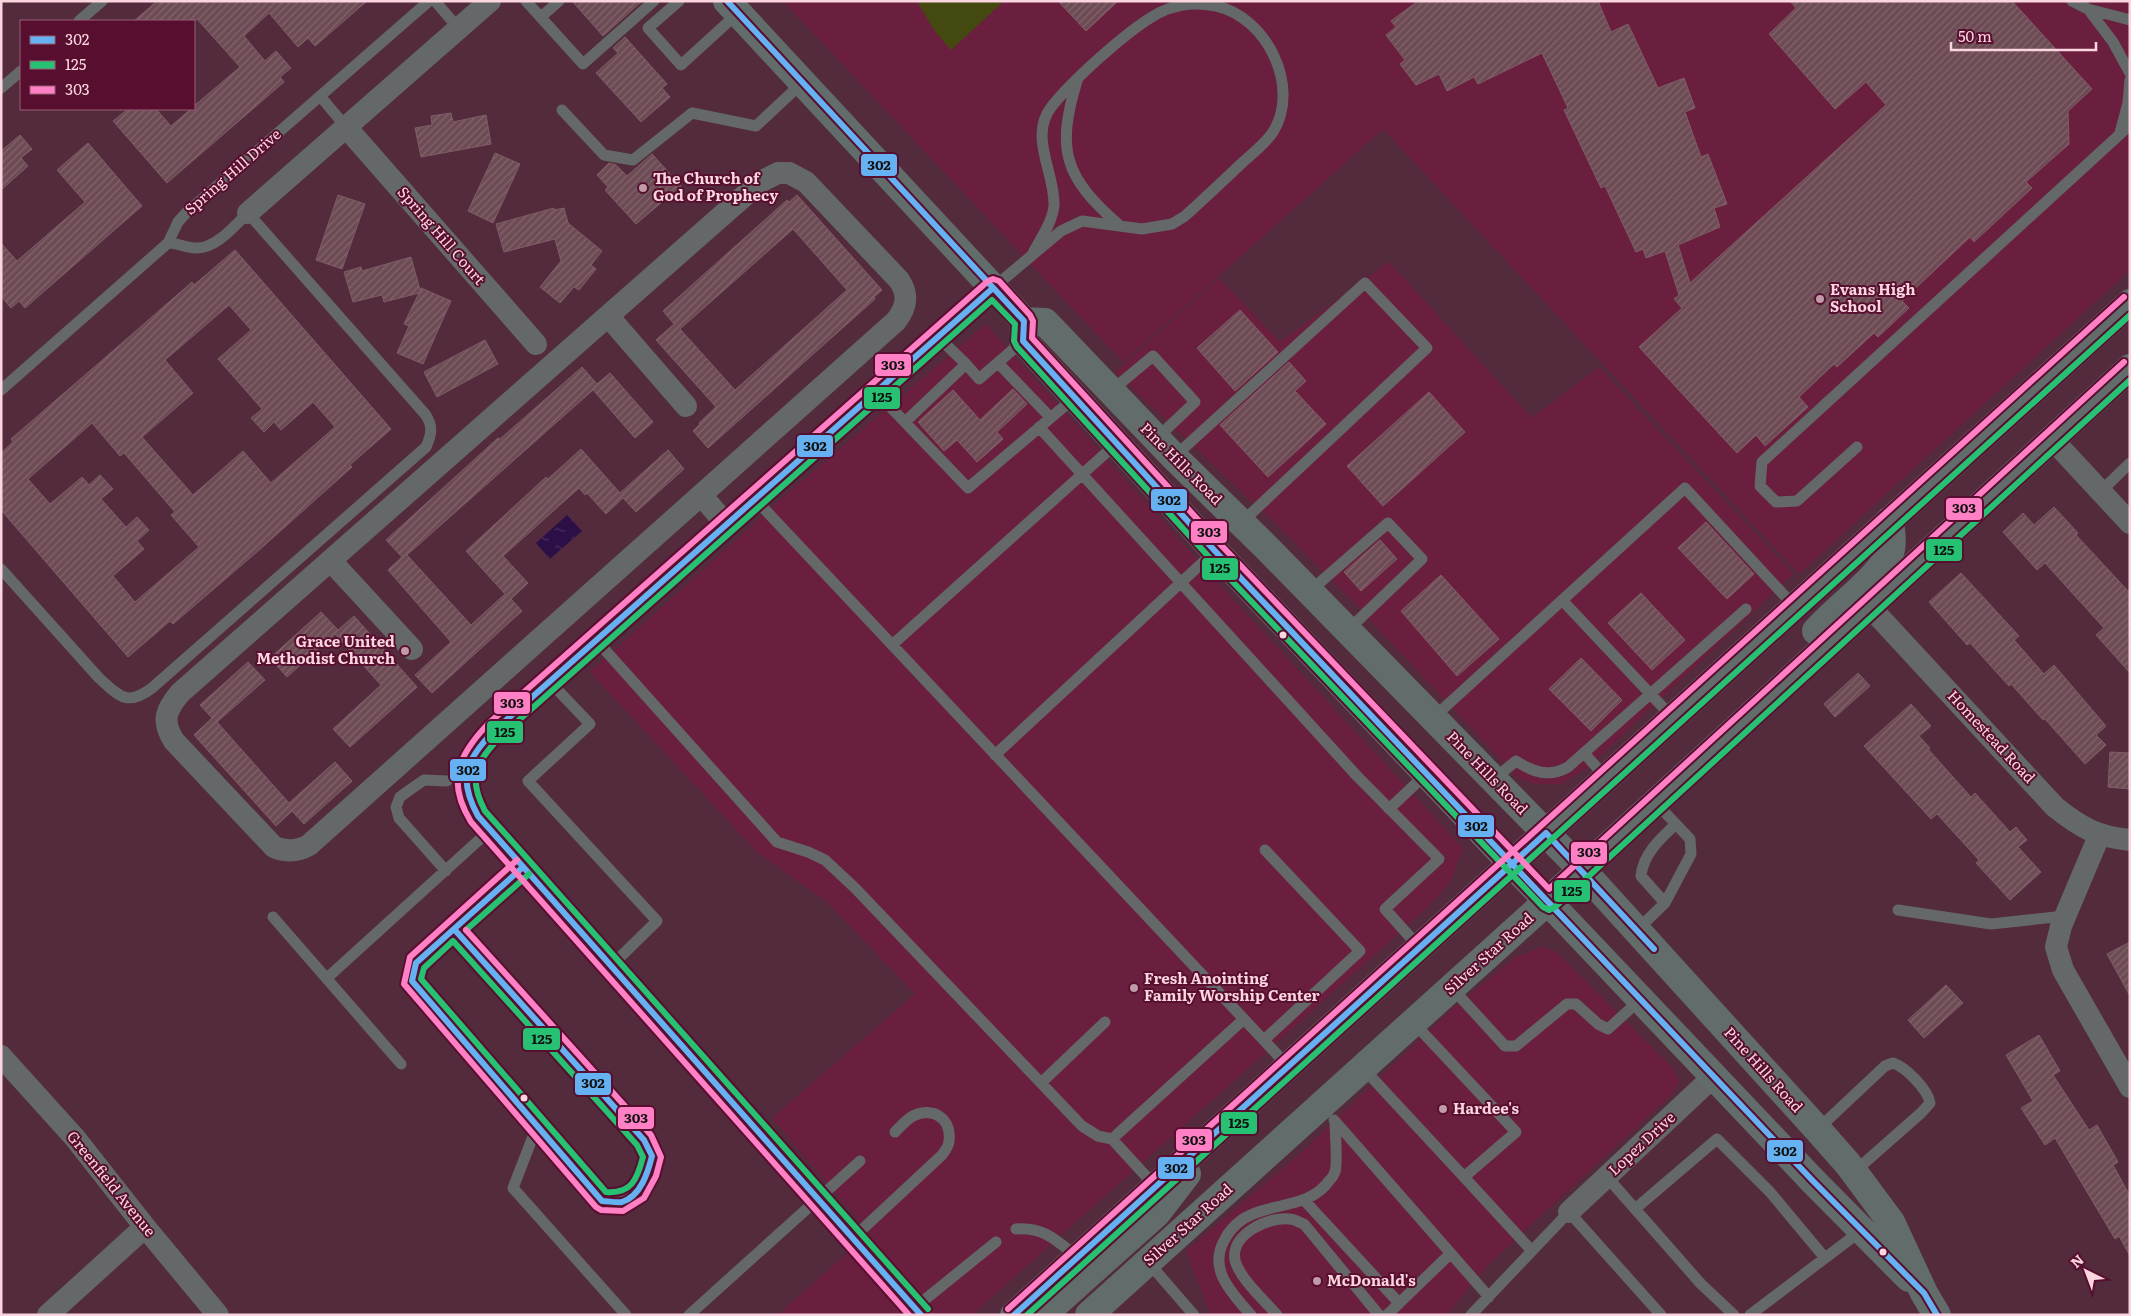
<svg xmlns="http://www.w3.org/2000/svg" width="2131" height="1316" font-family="Literata,serif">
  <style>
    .built { fill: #6b1f3f }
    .park { fill: #43490f }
    .water { fill: url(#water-ripples) }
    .building { fill: url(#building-hatch); stroke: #7f5d65; fill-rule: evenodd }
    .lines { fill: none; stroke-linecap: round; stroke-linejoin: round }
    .service { stroke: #646868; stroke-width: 11 }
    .minor { stroke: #646868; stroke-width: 22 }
    .secondary { stroke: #626c6b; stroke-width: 28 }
    .bus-1-casing { stroke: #580e2e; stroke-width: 10 }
    .bus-2-casing { stroke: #580e2e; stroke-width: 10 }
    .bus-3-casing { stroke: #580e2e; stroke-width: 10 }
    .bus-1 { stroke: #66b1f2; stroke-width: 6 }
    .bus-2 { stroke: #26c172; stroke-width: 6 }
    .bus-3 { stroke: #ff80c5; stroke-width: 6 }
    .poi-dot { fill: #c09aa6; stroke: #580e2e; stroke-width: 2 }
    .bus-dot { fill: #fbd5df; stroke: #580e2e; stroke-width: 2 }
    .labels { text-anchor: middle; stroke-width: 4; stroke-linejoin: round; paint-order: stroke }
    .street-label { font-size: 15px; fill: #fbd5df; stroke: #580e2e }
    .poi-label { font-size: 15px; font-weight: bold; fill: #fbd5df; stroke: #580e2e; text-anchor: start }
    .line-badge { stroke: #580e2e; stroke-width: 2 }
    .pale-badge-label { font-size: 14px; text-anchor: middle; font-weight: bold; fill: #111 }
  </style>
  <defs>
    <pattern id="water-ripples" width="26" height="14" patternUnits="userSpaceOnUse" patternTransform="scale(1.25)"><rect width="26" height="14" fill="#2c0f47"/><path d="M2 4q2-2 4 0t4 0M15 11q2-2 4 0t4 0" fill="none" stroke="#4c3161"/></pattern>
    <pattern id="building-hatch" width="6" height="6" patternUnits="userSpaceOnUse" patternTransform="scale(1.25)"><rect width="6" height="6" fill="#6d4b54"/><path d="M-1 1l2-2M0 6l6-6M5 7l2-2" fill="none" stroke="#83646c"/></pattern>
  </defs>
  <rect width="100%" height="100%" fill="#532b3c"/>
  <!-- built -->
  <path class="built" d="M783,1H2130V270L1799,574L1383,129L1123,362Z
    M1389,262L1532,418L1599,367L1794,574L1587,768L1561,784H1534L1518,778L1355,604L1281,529L1115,372L1219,278L1280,342Z
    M986,324L1239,606L1463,848L1450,883L1425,910L972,1315H778L869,1233L772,1118L915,994L826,901L758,853L590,672L789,492Z
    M1542,947L1557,952L1673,1068L1679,1083L1670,1096L1491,1262L1446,1315H1211L1186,1251L1303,1151L1453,1008L1516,957Z"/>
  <!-- park -->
  <path class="park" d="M917,1H1004L951,50L934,30Z"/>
  <!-- water -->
  <path class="water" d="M567,515L582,531L550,559L536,543Z"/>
  <!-- building -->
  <path class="building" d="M157,1H367L315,46L308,38L298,47L269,13L244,36L265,61L276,51L291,68L280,77L284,82L167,183L113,121L128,109H156L171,126L191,109H194V106L240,67L197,19L194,21H134Z
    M572,1H642L603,36Z
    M1058,1H1118L1086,31Z
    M1418,1H1598L1611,32L1628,24L1658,88L1684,78L1695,108L1685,112L1701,157L1708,154L1727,204L1714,208L1720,227L1678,245L1690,283L1886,105L1866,82L1835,109L1769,34L1796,8L1790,1H2012L2092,89L2068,111L2069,144L2026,182L2032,188L1974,242L1970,237L1902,301L1909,308L1878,337L1874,333L1837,367L1834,364L1799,397L1808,407L1765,446L1756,435L1737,453L1639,347L1682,308L1674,299L1679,295L1665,251L1646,258L1643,249L1636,252L1605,186L1601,188L1564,110L1568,108L1542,53L1478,84L1474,77L1447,91L1439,74L1416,85L1400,64L1405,60L1386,35L1396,27L1391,21Z
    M625,37L667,84L662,88L670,97L641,122L596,73L618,53L613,48Z
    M451,113L453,122L486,115L491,144L421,157L415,128L432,125L431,116Z
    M20,135L32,149L21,158L28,166L1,190V151Z
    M88,143L142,206L25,308L19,301L11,308L1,296V243L17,261L85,202L57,170Z
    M495,153L520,164L493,223L468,211Z
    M652,154L681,186L636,224L605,190L608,187L597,175L609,163L616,165L627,176Z
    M338,195L365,204L342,269L316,260Z
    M797,195L882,290L874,297L875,299L708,448L693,431L700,424L699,423L716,407L656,340L674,324L663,311L787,200L789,202ZM793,229L847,290L735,390L680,329Z
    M554,208V210L564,208L568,223L602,251L591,265L596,269L579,290L574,287L560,303L540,287L561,261L555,239L504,252L496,224Z
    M235,250L391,429L350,465L352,467L258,551L173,624L170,621L128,657L1,510V453L13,442L11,439L107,356L192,282L194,285ZM229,305L251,330L218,359L262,409L251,418L264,432L274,422L281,430L313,402L335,427L271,483L243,451L193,495L142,437L193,393L165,360ZM92,423L120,456L124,453L175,512L171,515L199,547L135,602L113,576L144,549L137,541L149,530L137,517L126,527L101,499L113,489L100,475L89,485L82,477L50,504L28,479Z
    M411,257L420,290L421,288L451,301L423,364L397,353L409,326L404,324L419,293L384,302L382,295L353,302L344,272L361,267L362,271Z
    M1240,310L1278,352L1235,391L1197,348Z
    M485,340L498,364L437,397L424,372Z
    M1289,362L1306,381L1295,391L1326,424L1268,477L1220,425Z
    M582,367L597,384L610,373L653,422L635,438L593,390L407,555L471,625L505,594L466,551L546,477L548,479L581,449L620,493L668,450L684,469L636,512L623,498L606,514L587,493L585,495L579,488L503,556L528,583L511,599L522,611L432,693L415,675L451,642L388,570L402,557L386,540L498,438L500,439Z
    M1013,389L1027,404L997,432L1003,439L977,462L957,440L944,451L918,422L953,390L980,420Z
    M1429,392L1465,432L1383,506L1347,466Z
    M2054,507L2078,533L2076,535L2130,593V673L2096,635L2104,628L2045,563L2037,570L2003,532L2023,513L2034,525Z
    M1706,522L1754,574L1727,599L1678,548Z
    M1380,540L1397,559L1361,591L1344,572Z
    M1961,573L2019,636L2014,640L2044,674L2054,665L2106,726L2096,735L2106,745L2085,764L2045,719L2043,720L2011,684L2009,686L1970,643L1967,645L1929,602Z
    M1441,575L1499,639L1457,676L1401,611Z
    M1641,593L1685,640L1652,670L1608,623Z
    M321,612L338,630L354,616L417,687L350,747L333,729L381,685L335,634L287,677L270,658Z
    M1581,658L1622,700L1591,731L1549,689Z
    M248,662L265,680L217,722L289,803L335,762L352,781L304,824L292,811L276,826L194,735L212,718L200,705Z
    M1858,673L1870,686L1835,717L1824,704Z
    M1911,704L1931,726L1919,736L1930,748L1928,749L1971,797L1975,793L2010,832L2016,827L2027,840L2018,847L2041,872L2010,900L1976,863L1979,860L1937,814L1931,819L1864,746Z
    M2110,752L2130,753V789L2108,787Z
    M2130,942V996L2107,954Z
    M1946,985L1963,1003L1924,1038L1908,1020Z
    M2039,1035L2060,1071L2053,1075L2089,1130L2097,1125L2118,1162L2113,1165L2130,1196V1256L2119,1236L2115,1239L2055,1138L2045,1145L2021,1108L2033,1101L2006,1055Z"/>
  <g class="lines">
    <!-- service -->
    <path class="service" d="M435,1L459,29
      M526,1L583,64L654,1
      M679,1L648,28L681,65L738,13
      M2072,1L2088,9L2130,20
      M2088,9L2113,42L2130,73
      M541,17L559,1
      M79,21L102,1
      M1077,81C1056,150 1064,177 1119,225
      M1,88L21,71
      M320,96L346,127
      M562,110L604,155L633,160L692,113L756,126L802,83
      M2120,133L2128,103L2130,80
      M993,288L1061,231L1082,221L1142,229L1172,224L1185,216C1205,198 1224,180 1243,162C1253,153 1266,143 1273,132C1301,87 1267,17 1216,6C1201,3 1185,3 1171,8C1141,16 1072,81 1052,106C1028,136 1055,172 1054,205C1053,221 1041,238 1033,253
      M998,363L1050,417
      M966,364L979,379L1023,341
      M1,390L168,243L178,222L186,213L429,1
      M1111,391L1153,356L1195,402L1156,439
      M876,392L968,488L1074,398
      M905,422L966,364L938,337
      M1039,427L1357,776L1439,859L1385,909L1419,947
      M1857,447L1797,501L1776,502L1760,486L1762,462L2130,125
      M1174,457L1365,283L1427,348L1241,523
      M2100,492L2130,463
      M755,499L1288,1066
      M1,569L99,678C119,696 127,707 152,688L426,447C432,434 433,425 425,414L248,213C234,226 216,249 196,248C186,248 178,243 168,243
      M1309,592L1388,523L1422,559L1347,631
      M1562,600L1673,718
      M596,640L777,842L808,852L825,860L855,888L1082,1126L1098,1136L1112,1139L1244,1019
      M892,645L1117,443
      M550,682L590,724L528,781L657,921L611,966
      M1433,718L1685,488L1795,607
      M1585,754L1606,778
      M995,755L1215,551
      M1494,779L1516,761C1533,772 1549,778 1568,767L1746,609
      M1389,809L1426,774
      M446,871L399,818L396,807L400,797L411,789L424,780L447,781
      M1665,903L1641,876C1643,854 1661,838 1676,824
      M1898,910L1991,924L2065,916
      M273,917L401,1064
      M454,929L644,1140L652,1156L648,1172L637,1192L622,1202L602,1201L412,981L416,963L523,867
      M1637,930L1665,903L1691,854L1690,839L1656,803
      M327,978L490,830
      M1452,988L1505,1046H1516L1567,1004H1576L1598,1024L1608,1029L1641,999
      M1264,1040L1360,951L1265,850
      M1363,1068L1464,1177L1516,1132L1413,1022
      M1041,1083L1105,1022
      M1334,1120L1489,1297
      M537,1126L513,1188L626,1315
      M1818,1129L1885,1066L1893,1063C1906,1067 1928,1090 1930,1103L1921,1113L1854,1172
      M1112,1139L1155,1186
      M1464,1177L1532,1251
      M1607,1177L1701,1284L1734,1315
      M1304,1200L1399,1303
      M1635,1209L1717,1139L1770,1192L1825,1258
      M1016,1229C1044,1227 1056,1240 1077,1257
      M853,1238L942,1155C945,1151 949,1146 949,1141C952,1119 933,1106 913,1116C907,1119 900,1127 895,1132
      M1148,1262L1194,1315
      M912,1310L996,1242
      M689,1315L860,1161
      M1251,1315C1232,1293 1207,1269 1225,1239C1229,1231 1236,1224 1243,1219C1270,1202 1309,1209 1329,1181C1331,1179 1334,1175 1335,1172C1338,1162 1335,1134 1335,1122
      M1277,1315C1265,1301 1239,1278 1235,1260C1230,1235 1268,1216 1290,1219C1294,1219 1300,1223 1304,1224L1379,1315
      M1387,1315L1450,1254
      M1471,1315L1569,1212L1661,1315
      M1750,1315L1862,1230"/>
    <!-- minor -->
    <path class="minor" d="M346,127L536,344
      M778,173H789L806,182L899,280C909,295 907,307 896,321L309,845C297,852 286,852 274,847L174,741C161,720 166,710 180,693L760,182Z
      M248,213L490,1
      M608,316L686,406
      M2052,439L2130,523
      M701,495L727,525
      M331,561L412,649
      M1869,606L2055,807C2080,827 2097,837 2130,840
      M2099,836L2061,926L2056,947L2063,970L2130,1087
      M1,1056L75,1138L145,1227L218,1315
      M1569,1212L1714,1076
      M48,1315L145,1227
      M921,1315L478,816C455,780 466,758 495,730L993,288"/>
    <!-- secondary -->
    <path class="secondary" d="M727,1L1024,321L1045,322L1174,457L1266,547L1582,870L1818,1130L1848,1164L1891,1222L1924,1293L1937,1315
      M1024,321L1023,341L1215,551L1813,1181L1909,1278
      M1816,631C1836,608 1876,580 1889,555C1894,544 1891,532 1890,520
      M1014,1315L2130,303
      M1043,1315L1157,1213L1187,1174
      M1089,1315L1582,870L2130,368"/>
    <!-- bus-1 casing -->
    <g class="bus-1-casing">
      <path id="bus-1" d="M727,1L1024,321L1023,341L1215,551L1813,1181L1924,1293L1937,1315
        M454,929L644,1140L652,1156C648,1172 641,1196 622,1202C617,1203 608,1201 602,1201L412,981L416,963L523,867
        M921,1315L478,816C457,778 466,759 495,730L993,288
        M1014,1315L1546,833L1654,949"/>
    </g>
    <!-- bus-2 casing -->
    <g class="bus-2-casing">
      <path id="bus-2" d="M466,930L529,874
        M453,941L637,1145L643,1157C637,1180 631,1194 606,1192L421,979L424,968Z
        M928,1309L485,811C467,777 476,762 501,736L992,300L1015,324L1014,341L1017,347L1209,557L1543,907L1549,910L1555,907L2130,380
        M1027,1315L2130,315"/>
    </g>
    <!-- bus-3 casing -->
    <g class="bus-3-casing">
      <path id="bus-3" d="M466,930L651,1135L661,1157L656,1176L644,1198L623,1211L601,1210L596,1207L404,984L410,957L517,860
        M1008,1309L2124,297
        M909,1315L471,822C446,781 458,755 489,723L988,281L993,279L999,281L1030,315L1033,321L1032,338L1221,545L1549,889L2124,362"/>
    </g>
    <!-- bus-1 -->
    <use href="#bus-1" class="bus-1"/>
    <!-- bus-2 -->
    <use href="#bus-2" class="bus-2"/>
    <!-- bus-3 -->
    <use href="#bus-3" class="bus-3"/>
  </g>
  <!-- markers -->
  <g class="poi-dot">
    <circle cx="643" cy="188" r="5"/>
    <circle cx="1820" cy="299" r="5"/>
    <circle cx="405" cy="651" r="5"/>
    <circle cx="1134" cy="988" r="5"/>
    <circle cx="1443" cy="1109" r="5"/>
    <circle cx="1317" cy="1281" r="5"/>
  </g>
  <g class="bus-dot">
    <circle cx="1283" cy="635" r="4.5"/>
    <circle cx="524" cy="1098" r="4.5"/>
    <circle cx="1883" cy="1252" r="4.5"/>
  </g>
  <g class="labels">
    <!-- street labels -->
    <g class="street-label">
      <text transform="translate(233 172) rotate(-41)" y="5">Spring Hill Drive</text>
      <text transform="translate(441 236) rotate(49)" y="5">Spring Hill Court</text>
      <text transform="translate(1181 464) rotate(45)" y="5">Pine Hills Road</text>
      <text transform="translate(1991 737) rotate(47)" y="5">Homestead Road</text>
      <text transform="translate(1487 773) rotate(46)" y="5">Pine Hills Road</text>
      <text transform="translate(1489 954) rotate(-42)" y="5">Silver Star Road</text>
      <text transform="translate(1763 1070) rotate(48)" y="5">Pine Hills Road</text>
      <text transform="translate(1642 1144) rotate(-43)" y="5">Lopez Drive</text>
      <text transform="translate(111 1184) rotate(51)" y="5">Greenfield Avenue</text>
      <text transform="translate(1188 1225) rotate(-42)" y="5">Silver Star Road</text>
    </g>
    <!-- poi labels -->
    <g class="poi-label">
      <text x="653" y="184">The Church of<tspan x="653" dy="17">God of Prophecy</tspan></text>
      <text x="1830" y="295">Evans High<tspan x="1830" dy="17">School</tspan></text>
      <text x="395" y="647" text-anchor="end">Grace United<tspan x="395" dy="17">Methodist Church</tspan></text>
      <text x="1144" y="984">Fresh Anointing<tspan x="1144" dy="17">Family Worship Center</tspan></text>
      <text x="1453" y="1114">Hardee's</text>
      <text x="1327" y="1286">McDonald's</text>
    </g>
  </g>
  <g class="line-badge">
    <rect x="860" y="153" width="38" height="24" rx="5" fill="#66b1f2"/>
    <rect x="874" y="353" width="38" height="24" rx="5" fill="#ff80c5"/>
    <rect x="863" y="386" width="38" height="24" rx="5" fill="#26c172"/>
    <rect x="796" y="434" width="38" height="24" rx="5" fill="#66b1f2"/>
    <rect x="1150" y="488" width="38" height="24" rx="5" fill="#66b1f2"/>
    <rect x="1945" y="497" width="38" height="24" rx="5" fill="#ff80c5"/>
    <rect x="1190" y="520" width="38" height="24" rx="5" fill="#ff80c5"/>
    <rect x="1925" y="538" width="38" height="24" rx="5" fill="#26c172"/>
    <rect x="1201" y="557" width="38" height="24" rx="5" fill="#26c172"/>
    <rect x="493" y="691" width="38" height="24" rx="5" fill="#ff80c5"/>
    <rect x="486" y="720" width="38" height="24" rx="5" fill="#26c172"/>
    <rect x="449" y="758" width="38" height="24" rx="5" fill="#66b1f2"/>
    <rect x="1457" y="814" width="38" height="24" rx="5" fill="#66b1f2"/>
    <rect x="1570" y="841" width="38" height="24" rx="5" fill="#ff80c5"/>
    <rect x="1553" y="879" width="38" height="24" rx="5" fill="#26c172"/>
    <rect x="522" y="1027" width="39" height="24" rx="5" fill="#26c172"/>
    <rect x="574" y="1072" width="38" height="24" rx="5" fill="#66b1f2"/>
    <rect x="617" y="1106" width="38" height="24" rx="5" fill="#ff80c5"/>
    <rect x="1220" y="1111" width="38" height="24" rx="5" fill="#26c172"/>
    <rect x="1175" y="1128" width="38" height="24" rx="5" fill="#ff80c5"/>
    <rect x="1766" y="1139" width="38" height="24" rx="5" fill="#66b1f2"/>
    <rect x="1157" y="1156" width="38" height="24" rx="5" fill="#66b1f2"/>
  </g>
  <g class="pale-badge-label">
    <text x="879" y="170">302</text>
    <text x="893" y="370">303</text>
    <text x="882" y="402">125</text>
    <text x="815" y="451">302</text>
    <text x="1169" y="505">302</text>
    <text x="1964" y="513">303</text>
    <text x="1209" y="537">303</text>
    <text x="1944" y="555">125</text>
    <text x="1220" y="573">125</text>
    <text x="512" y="708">303</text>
    <text x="505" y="737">125</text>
    <text x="468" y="775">302</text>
    <text x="1476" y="831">302</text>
    <text x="1589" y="857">303</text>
    <text x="1572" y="896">125</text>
    <text x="542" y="1044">125</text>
    <text x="593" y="1088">302</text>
    <text x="636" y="1123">303</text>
    <text x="1239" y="1128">125</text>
    <text x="1194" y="1145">303</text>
    <text x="1785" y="1156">302</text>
    <text x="1176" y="1173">302</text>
  </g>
  <!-- border -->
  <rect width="2131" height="1316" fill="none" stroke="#fbd5df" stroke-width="5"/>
  <!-- legend -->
  <rect x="20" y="20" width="175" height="90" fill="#580e2e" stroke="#995e75"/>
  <rect x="30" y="36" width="25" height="8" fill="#66b1f2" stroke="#995e75"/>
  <text x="65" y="45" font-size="15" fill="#fbd5df">302</text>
  <rect x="30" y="61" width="25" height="8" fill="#26c172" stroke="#995e75"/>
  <text x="65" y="70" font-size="15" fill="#fbd5df">125</text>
  <rect x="30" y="86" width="25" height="8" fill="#ff80c5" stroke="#995e75"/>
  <text x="65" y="95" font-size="15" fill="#fbd5df">303</text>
  <!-- north arrow -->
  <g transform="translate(2086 1271) rotate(318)" stroke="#580e2e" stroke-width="4" paint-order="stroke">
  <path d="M0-4L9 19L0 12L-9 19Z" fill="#fbd5df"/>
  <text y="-8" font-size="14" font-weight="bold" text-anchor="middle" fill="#fbd5df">N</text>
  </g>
  <!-- scale -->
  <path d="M1951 42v8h145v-8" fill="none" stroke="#fbd5df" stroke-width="2.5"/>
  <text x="1958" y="42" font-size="15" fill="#fbd5df" stroke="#580e2e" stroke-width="4" paint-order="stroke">50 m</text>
</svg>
